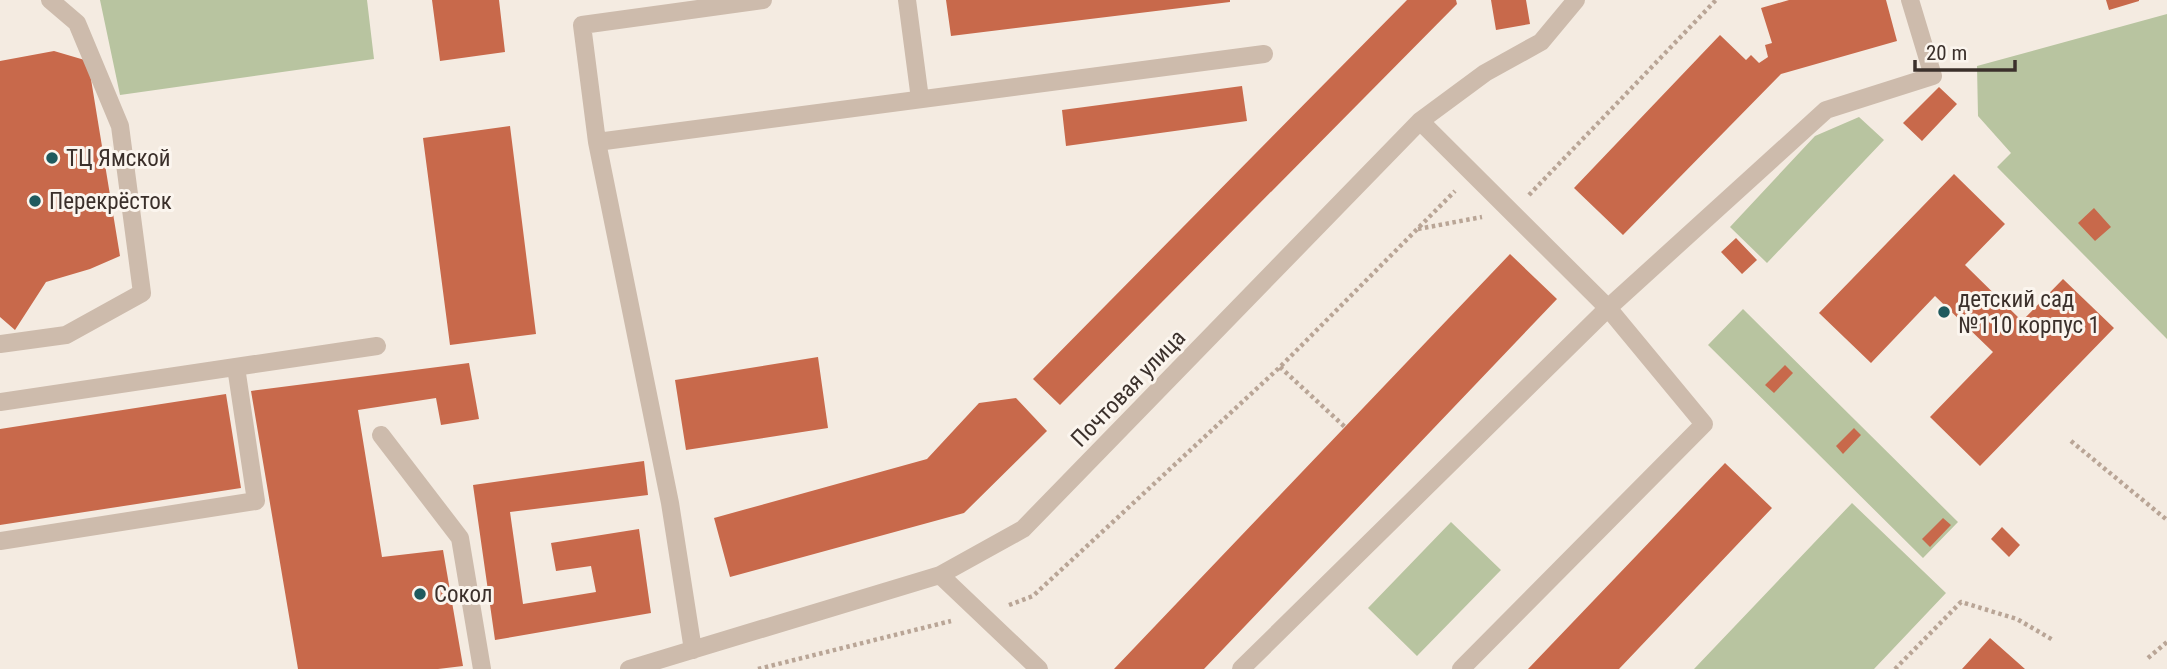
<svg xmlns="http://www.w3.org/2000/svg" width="2167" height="669" font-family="'Roboto Condensed',sans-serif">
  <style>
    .green { fill: #b8c4a0 }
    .building { fill: #c8694b }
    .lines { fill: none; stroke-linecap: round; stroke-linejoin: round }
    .path { stroke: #b9a596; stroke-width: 4.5; stroke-dasharray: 3.5 3.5; stroke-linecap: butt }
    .minor { stroke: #cdbbac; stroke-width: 18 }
    .poi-dot { fill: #1f5a5e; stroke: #fbf5ee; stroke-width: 2.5 }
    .labels { text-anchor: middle; stroke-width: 6; stroke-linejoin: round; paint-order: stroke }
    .poi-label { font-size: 23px; fill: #3b302b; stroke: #fbf5ee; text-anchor: start }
    .street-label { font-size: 23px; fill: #3b302b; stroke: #fbf5ee }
  </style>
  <rect width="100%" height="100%" fill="#f4ebe1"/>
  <!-- green -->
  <path class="green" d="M100,0H367L374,59L120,95Z
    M2167,14V339L1997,167L2011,153L1978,116L1977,66Z
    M1859,117L1884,140L1767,263L1730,227L1815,136Z
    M1743,309L1958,522L1923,558L1708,345Z
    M1852,503L1946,593L1874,669H1694Z
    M1451,522L1501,570L1417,656L1368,608Z"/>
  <!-- building -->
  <path class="building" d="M432,0H499L505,52L440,61Z
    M946,0H1230V2L951,36Z
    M1407,0H1456L1457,4L1060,405L1033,379Z
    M1491,0H1526L1530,24L1496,30Z
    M1789,0H1886L1897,41L1781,74L1623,235L1574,188L1720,35L1746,60L1751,55L1759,63L1768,57L1765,45L1772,43L1761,8Z
    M2106,0H2139V1L2109,10Z
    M54,51L88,61L120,256L90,269L46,282L15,330L0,317V61Z
    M1242,86L1247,121L1066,146L1062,110Z
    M1939,87L1957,104L1922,141L1903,123Z
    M510,126L536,334L450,345L423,138Z
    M1954,174L2005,224L1965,265L2022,321L2063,279L2114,328L1980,466L1930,417L1993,352L1935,296L1871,363L1819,313Z
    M2094,208L2111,227L2095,241L2078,223Z
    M1736,238L1757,260L1742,274L1721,252Z
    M1510,254L1557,299L1204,669H1114Z
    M818,357L828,428L686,450L675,380Z
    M469,363L479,419L441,425L436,398L358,410L382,557L443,550L463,666L438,669H298L251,391Z
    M1785,365L1793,373L1774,393L1765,385Z
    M226,394L241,488L0,525V429Z
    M1016,398L1047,431L964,513L730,577L714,518L927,459L979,403Z
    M1854,428L1861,435L1843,454L1836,446Z
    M644,461L648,495L510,512L523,604L596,592L591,566L556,571L551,543L639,529L651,613L495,640L473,485Z
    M1725,463L1772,508L1619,669H1528Z
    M1943,518L1951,525L1930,547L1922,539Z
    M2002,527L2020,545L2009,557L1991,539Z
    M1990,638L2025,669H1962Z"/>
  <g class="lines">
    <!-- path -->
    <path class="path" d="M1529,195L1716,0
      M1418,229L1482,217
      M1280,367L1345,427
      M2071,441L2167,520
      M1009,605L1033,596L1280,367L1455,191
      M2148,658L2167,642
      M758,669L951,621
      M1895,669L1961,602L2017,619L2053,640"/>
    <!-- minor -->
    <path class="minor" d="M907,0L920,99
      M1420,121L1608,308L1704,424L1461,669
      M597,142L582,25L763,0
      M0,344L66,335L142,293L120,126L77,23L50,0
      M0,402L377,346
      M381,435L460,538L482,669
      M0,541L256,501L236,367
      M940,575L1039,669
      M693,650L670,503L597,142L1264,54
      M629,669L940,575L1023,529L1420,121L1485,73L1541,42L1576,0
      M1241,669L1608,308L1826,110L1933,76L1910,0"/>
  </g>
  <!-- markers -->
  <g class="poi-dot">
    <circle cx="52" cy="158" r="7"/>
    <circle cx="35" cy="201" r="7"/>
    <circle cx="1944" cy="312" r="7"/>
    <circle cx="420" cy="594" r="7"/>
  </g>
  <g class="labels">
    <!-- poi labels -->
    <g class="poi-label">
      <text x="66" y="166">ТЦ Ямской</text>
      <text x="49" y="209">Перекрёсток</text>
      <text x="1958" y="307">детский сад<tspan x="1958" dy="26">№110 корпус 1</tspan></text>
      <text x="434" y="602">Сокол</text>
    </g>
    <!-- street labels -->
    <g class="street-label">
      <text transform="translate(1128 388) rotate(-46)" y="8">Почтовая улица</text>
    </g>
  </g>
  <!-- scale -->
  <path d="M1915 60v10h100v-10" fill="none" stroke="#3b302b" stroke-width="3.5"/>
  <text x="1926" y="60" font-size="21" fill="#3b302b" stroke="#fbf5ee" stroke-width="5" paint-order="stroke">20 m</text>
</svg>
